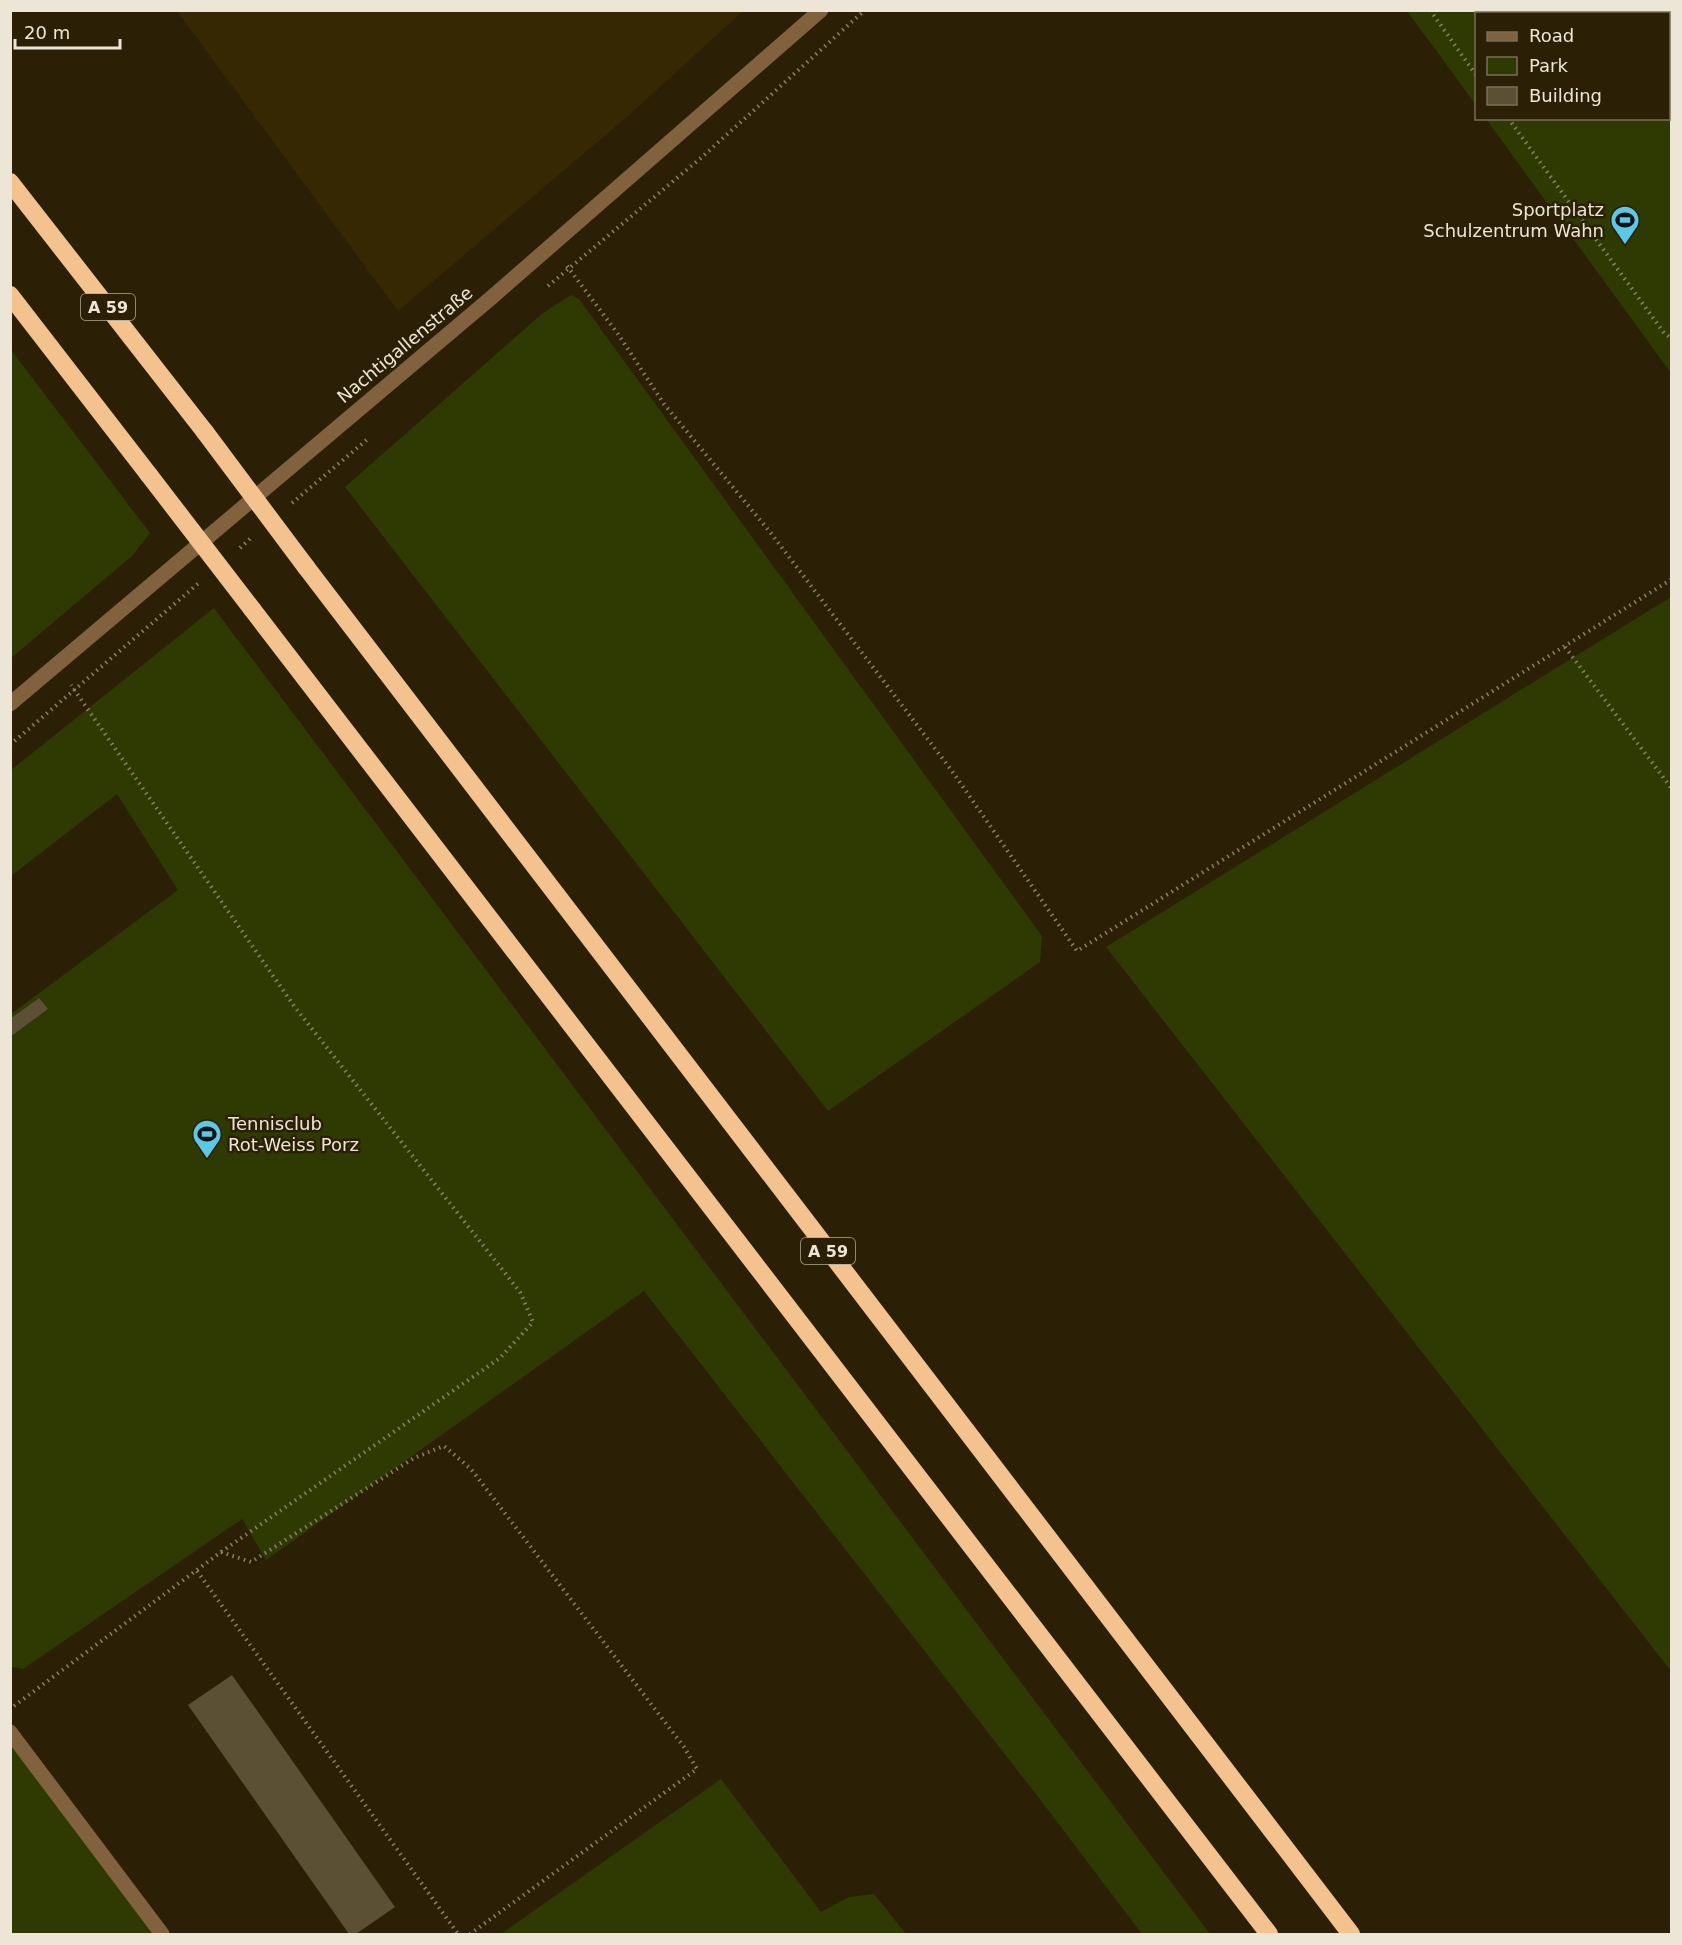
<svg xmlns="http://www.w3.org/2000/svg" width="1682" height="1945" font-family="'DejaVu Sans',sans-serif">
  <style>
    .built { fill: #372804 }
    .green { fill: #2e3a02 }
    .building { fill: #5b4f34 }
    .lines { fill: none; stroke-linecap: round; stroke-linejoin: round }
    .path { stroke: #8a816b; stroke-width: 4; stroke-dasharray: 1.5 4.5; stroke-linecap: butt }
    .lane { stroke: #82613e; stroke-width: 15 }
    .street { stroke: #82613e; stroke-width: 15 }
    .highway { stroke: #f3c28e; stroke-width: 18 }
    .highway-bridge { stroke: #f3c28e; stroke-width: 18 }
    .labels { text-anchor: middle; stroke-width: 5; stroke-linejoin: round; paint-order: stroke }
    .shield { fill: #2b2005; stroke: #b3ab97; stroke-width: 1.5 }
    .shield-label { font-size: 16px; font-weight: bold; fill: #ede6d6 }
    .poi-label { font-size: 18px; fill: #ede6d6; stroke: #2b2005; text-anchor: end }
    .street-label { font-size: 18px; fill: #ede6d6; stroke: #2b2005 }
  </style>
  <rect width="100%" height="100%" fill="#2b2005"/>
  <!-- built -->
  <path class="built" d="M177,11H743L628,116L398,311Z"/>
  <!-- green -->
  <path class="green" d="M1407,11H1671V373L1486,119L1668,118V14H1476V105Z
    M571,295L579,299L1042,936L1040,962L828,1111L345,487L543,313Z
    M11,350L150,533L132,556L11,658Z
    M1671,597V1671L1106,947Z
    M214,608L1210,1934H1142L1039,1798L644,1291L266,1560L242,1519L23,1669L11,1667V1014L178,890L117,794L11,876V770Z
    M10,1736L167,1934H11Z
    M721,1779L821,1912L849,1897L874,1894L906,1934H501Z"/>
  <!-- building -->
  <path class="building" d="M39,998L48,1009L10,1037V1019Z
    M232,1675L395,1907L356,1934H349L188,1705Z"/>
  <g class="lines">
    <!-- path -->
    <path class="path" d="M1430,10L1476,75
      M1508,118L1664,333L1672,339
      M567,266L618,334L664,404L770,532L952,771L1077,951L1672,579
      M548,286L702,157L865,10
      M292,503L369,438
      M240,548L252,537
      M1565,647L1672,789
      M10,745L200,582
      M221,1552L251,1562L414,1458L444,1446L471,1469L684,1747L697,1769L470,1934
      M197,1571L458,1934
      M14,1706L221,1552L500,1358L533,1322L520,1292L294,1006L71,685"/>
    <!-- lane -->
    <path class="lane" d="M10,1732L162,1934"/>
    <!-- street -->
    <path class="street" d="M10,704L491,298L821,10"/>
    <!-- highway -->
    <path class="highway" d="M10,182L205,432
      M10,295L149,475
      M306,567L1351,1934
      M252,609L1269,1934"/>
    <!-- highway-bridge -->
    <path class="highway-bridge" d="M205,432L306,567
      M149,475L252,609"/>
  </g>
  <!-- icons -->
  <defs>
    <g id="stadium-pin" transform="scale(1.5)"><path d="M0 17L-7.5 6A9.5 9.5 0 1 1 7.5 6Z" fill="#5bc8e7" stroke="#2b2005"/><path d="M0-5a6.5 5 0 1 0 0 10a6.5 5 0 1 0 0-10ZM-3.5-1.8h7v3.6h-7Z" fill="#111"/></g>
  </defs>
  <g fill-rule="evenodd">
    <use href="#stadium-pin" x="1625" y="220"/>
    <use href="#stadium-pin" x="207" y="1134"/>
  </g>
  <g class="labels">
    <!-- shield labels -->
    <g class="shield">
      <rect x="81" y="294" width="54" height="26" rx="4.5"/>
      <rect x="801" y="1238" width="54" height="26" rx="4.5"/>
    </g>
    <g class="shield-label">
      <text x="108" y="313">A 59</text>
      <text x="828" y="1257">A 59</text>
    </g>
    <!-- poi labels -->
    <g class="poi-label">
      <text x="1604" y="216">Sportplatz<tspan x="1604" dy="21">Schulzentrum Wahn</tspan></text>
      <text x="228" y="1130" text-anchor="start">Tennisclub<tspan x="228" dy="21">Rot-Weiss Porz</tspan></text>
    </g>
    <!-- street labels -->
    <g class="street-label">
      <text transform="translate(405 345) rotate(-40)" y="6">Nachtigallenstraße</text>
    </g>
  </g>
  <!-- border -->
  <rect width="1682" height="1945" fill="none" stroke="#ede6d6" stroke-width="24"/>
  <!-- legend -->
  <rect x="1475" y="12" width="195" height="108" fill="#2b2005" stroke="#796f59" stroke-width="1.5"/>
  <rect x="1487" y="32" width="30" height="9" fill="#82613e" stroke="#796f59" stroke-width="1.5"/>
  <text x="1529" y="42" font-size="18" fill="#ede6d6">Road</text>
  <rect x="1487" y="57" width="30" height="18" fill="#2e3a02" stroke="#796f59" stroke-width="1.5"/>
  <text x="1529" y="72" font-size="18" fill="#ede6d6">Park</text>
  <rect x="1487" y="87" width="30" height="18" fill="#5b4f34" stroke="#796f59" stroke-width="1.5"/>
  <text x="1529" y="102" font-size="18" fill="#ede6d6">Building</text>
  <!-- scale -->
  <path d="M15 39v9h105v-9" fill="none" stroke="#ede6d6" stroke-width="3"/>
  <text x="24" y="39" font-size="18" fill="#ede6d6" stroke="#2b2005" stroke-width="4.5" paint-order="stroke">20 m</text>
</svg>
